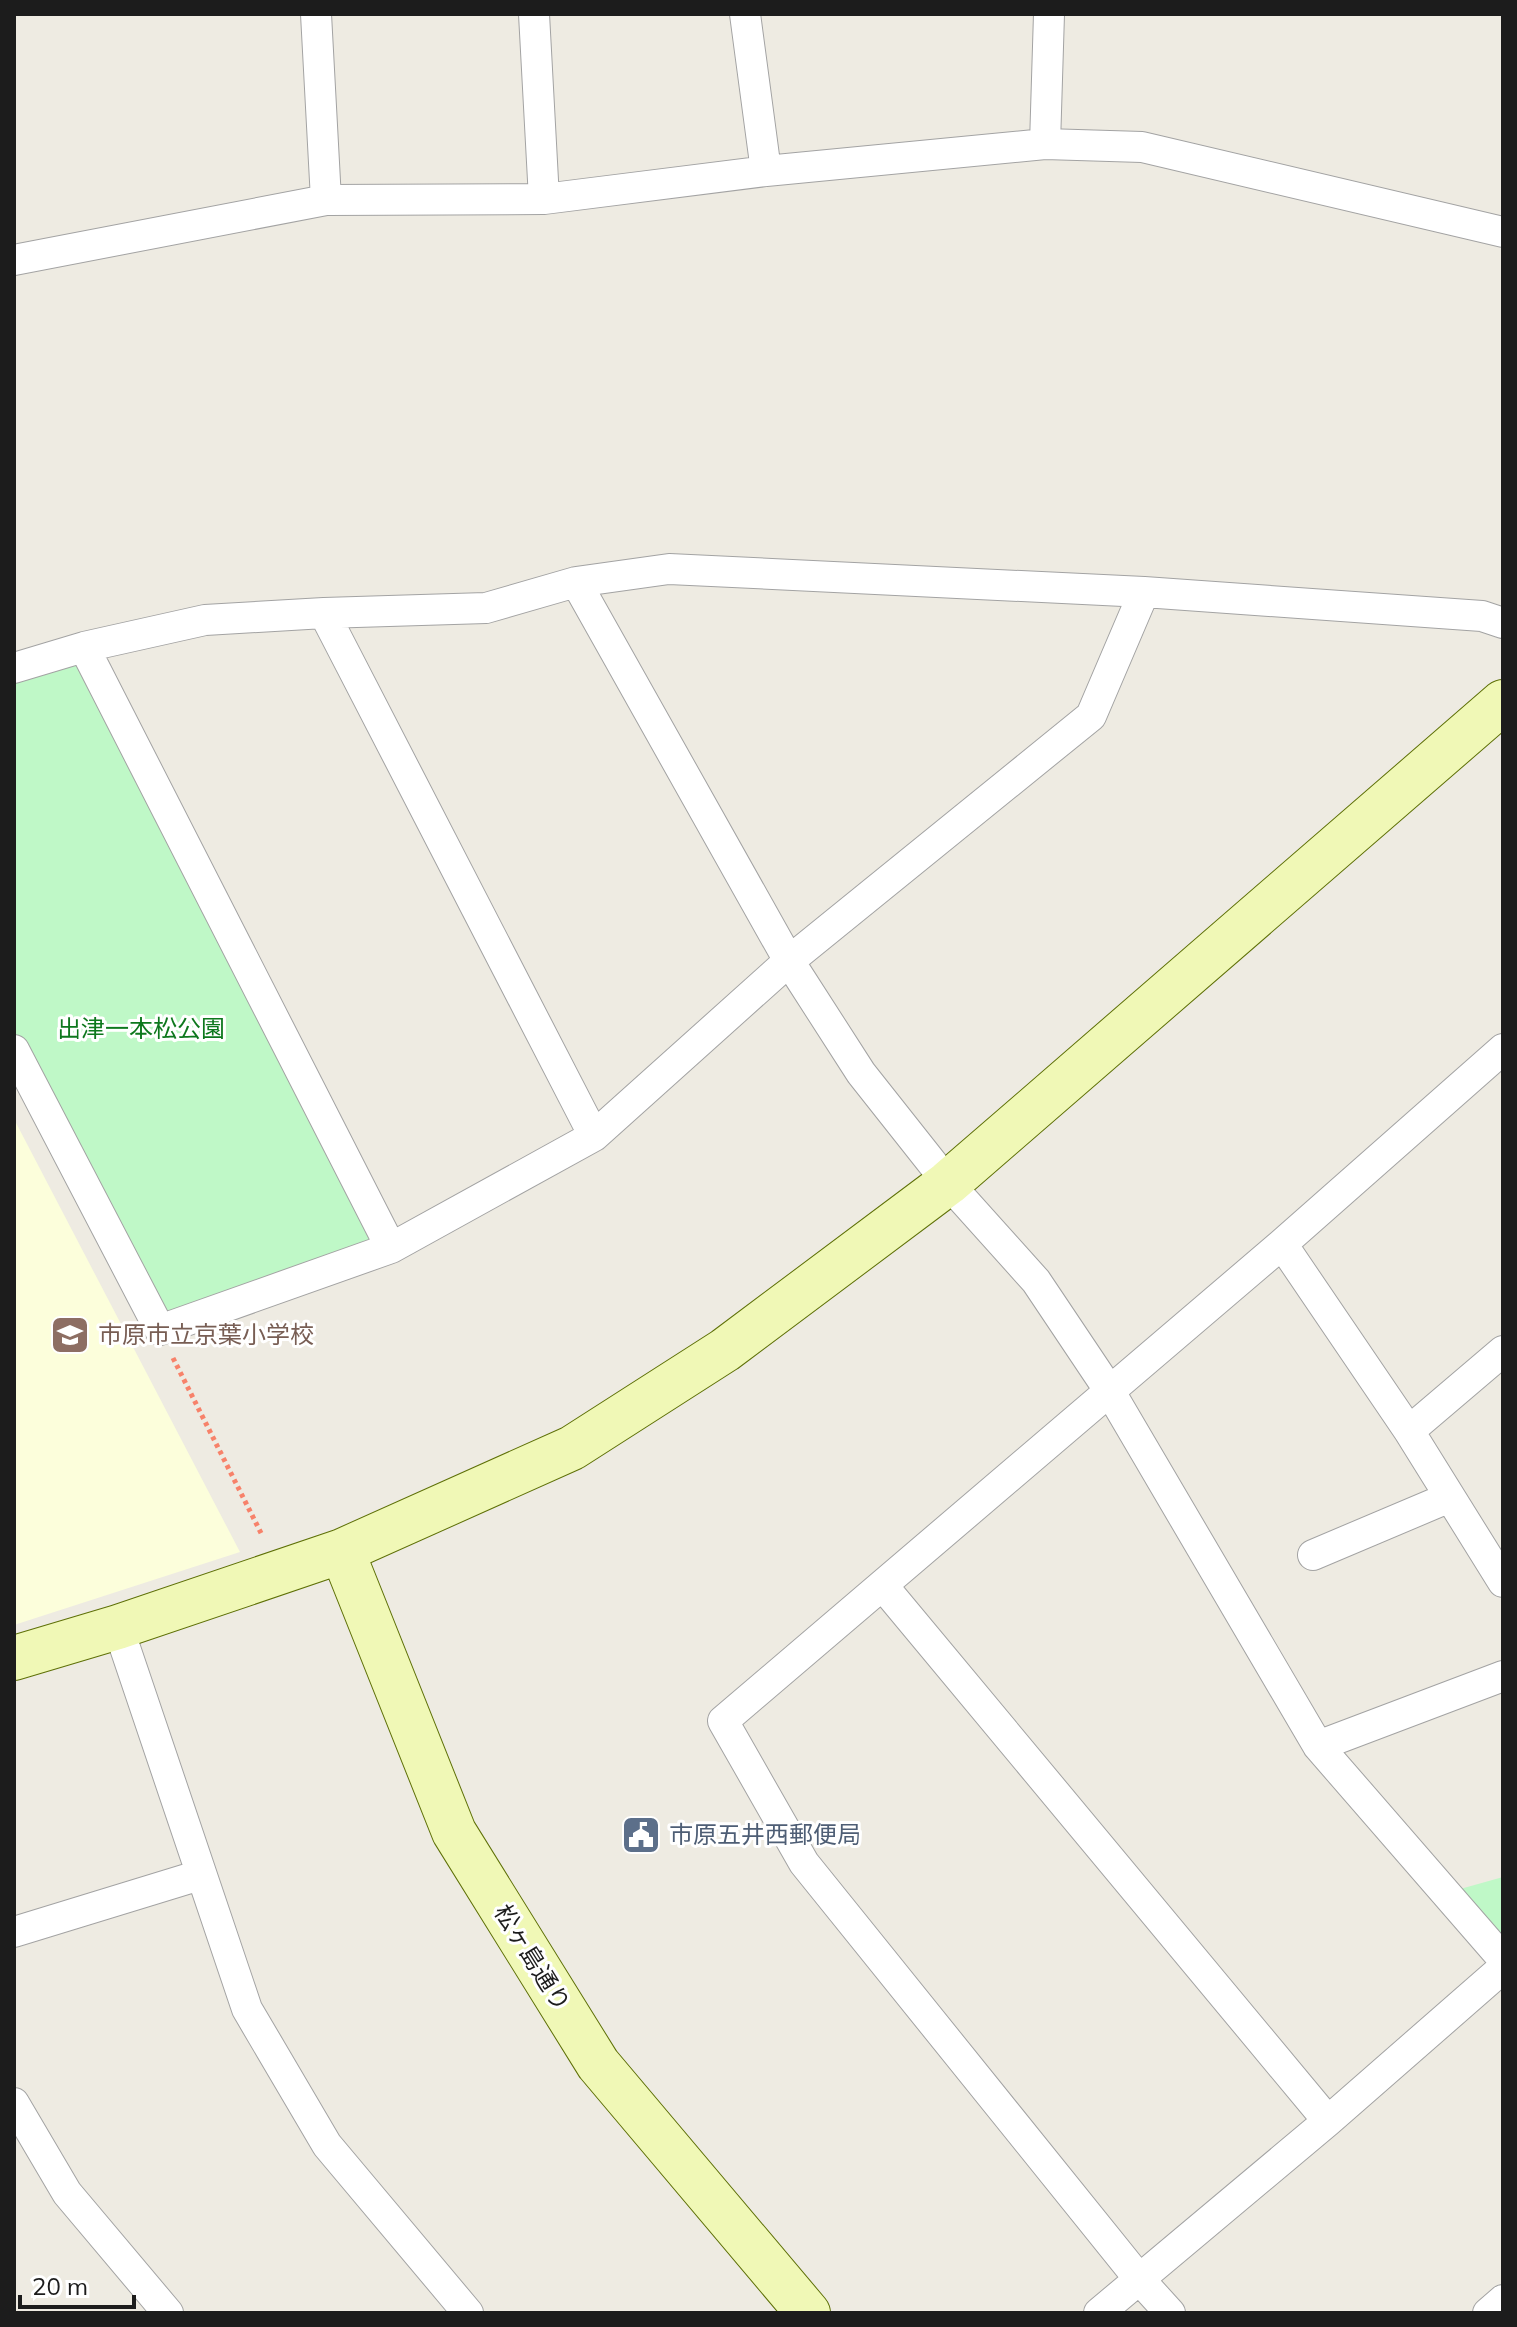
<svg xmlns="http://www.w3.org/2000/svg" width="1517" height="2327" font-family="Mulish,'Noto Sans JP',sans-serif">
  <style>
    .education { fill: #fcfedb }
    .park { fill: #bff8c7 }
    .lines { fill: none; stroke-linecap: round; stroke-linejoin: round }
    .street-casing { stroke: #a3a3a3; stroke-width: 32 }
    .secondary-casing { stroke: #5e7007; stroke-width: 46 }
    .path { stroke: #f7826a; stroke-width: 5; stroke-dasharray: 4 4; stroke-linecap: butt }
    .street { stroke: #fff; stroke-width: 30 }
    .secondary { stroke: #f0f8b6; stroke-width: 44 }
    .labels { text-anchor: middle; stroke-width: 6; stroke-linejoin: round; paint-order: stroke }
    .park-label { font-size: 24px; fill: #0d781d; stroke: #fff }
    .education-label { font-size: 24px; fill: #785e54; stroke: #fff; text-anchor: start }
    .service-label { font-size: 24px; fill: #4e5e75; stroke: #fff; text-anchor: start }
    .street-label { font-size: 24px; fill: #1c1c1c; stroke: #fff }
  </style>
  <rect width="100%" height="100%" fill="#eeebe2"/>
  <!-- education -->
  <path class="education" d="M14,1119L240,1552L14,1625Z"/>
  <!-- park -->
  <path class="park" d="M84,647L391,1248L160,1330L14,1050V668Z
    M1503,1877V1960L1446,1893Z"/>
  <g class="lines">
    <!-- street casing -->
    <g class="street-casing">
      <path id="street" d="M316,14L326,200
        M534,14L544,199
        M745,14L766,171
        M1045,144L1049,14
        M14,260L326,200L544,199L766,171L1045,144L1142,147L1503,232
        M576,582L789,961L861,1073L948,1183L1036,1281L1109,1390L1318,1746L1503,1959
        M324,613L594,1136
        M84,647L391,1248
        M14,668L84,647L205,620L324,613L486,608L576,582L669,569L1144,592L1482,616L1503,623
        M14,1050L160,1330L391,1248L594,1136L789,961L1091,716L1144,592
        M1282,1244L1409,1431L1503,1582
        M1409,1431L1503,1351
        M1313,1555L1450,1497
        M883,1586L1328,2121
        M118,1627L247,2009L327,2145L468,2313
        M1318,1746L1503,1676
        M14,1932L200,1875
        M14,2103L67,2193L168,2313
        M1099,2313L1328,2121L1503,1968
        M1170,2313L1140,2280L804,1863L723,1721L1282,1244L1503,1049
        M1488,2313L1503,2300"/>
    </g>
    <!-- secondary casing -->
    <g class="secondary-casing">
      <path id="secondary" d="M342,1551L454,1832L598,2064L808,2313
        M14,1658L118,1627L342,1551L572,1448L725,1350L948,1183L1503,702"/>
    </g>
    <!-- path -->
    <path class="path" d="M173,1358L262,1535"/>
    <!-- street -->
    <use href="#street" class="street"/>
    <!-- secondary -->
    <use href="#secondary" class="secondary"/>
  </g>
  <!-- icons -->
  <defs>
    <g id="school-square" transform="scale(2)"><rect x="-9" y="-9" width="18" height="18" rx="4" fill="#8d6e63" stroke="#fff"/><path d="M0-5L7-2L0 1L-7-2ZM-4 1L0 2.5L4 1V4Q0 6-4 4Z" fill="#fff"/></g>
    <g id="civic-square" transform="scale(2)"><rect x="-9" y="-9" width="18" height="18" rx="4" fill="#5c6f8a" stroke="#fff"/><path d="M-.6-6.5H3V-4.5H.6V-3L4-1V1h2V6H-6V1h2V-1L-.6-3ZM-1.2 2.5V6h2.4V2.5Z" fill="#fff"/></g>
  </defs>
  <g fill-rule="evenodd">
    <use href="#school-square" x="70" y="1335"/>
    <use href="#civic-square" x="641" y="1835"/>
  </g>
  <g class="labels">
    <!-- park labels -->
    <g class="park-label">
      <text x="141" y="1037">出津一本松公園</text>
    </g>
    <!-- education labels -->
    <g class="education-label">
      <text x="98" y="1343">市原市立京葉小学校</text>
    </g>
    <!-- service labels -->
    <g class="service-label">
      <text x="669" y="1843">市原五井西郵便局</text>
    </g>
    <!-- street labels -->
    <g class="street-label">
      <text transform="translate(532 1958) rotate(58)" y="8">松ヶ島通り</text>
    </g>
  </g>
  <!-- border -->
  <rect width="1517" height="2327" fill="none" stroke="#1c1c1c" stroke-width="32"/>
  <!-- scale -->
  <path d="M20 2295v12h114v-12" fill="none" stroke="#1c1c1c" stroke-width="4"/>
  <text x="32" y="2295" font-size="24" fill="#1c1c1c" stroke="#ffffff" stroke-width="6" paint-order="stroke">20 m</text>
</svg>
